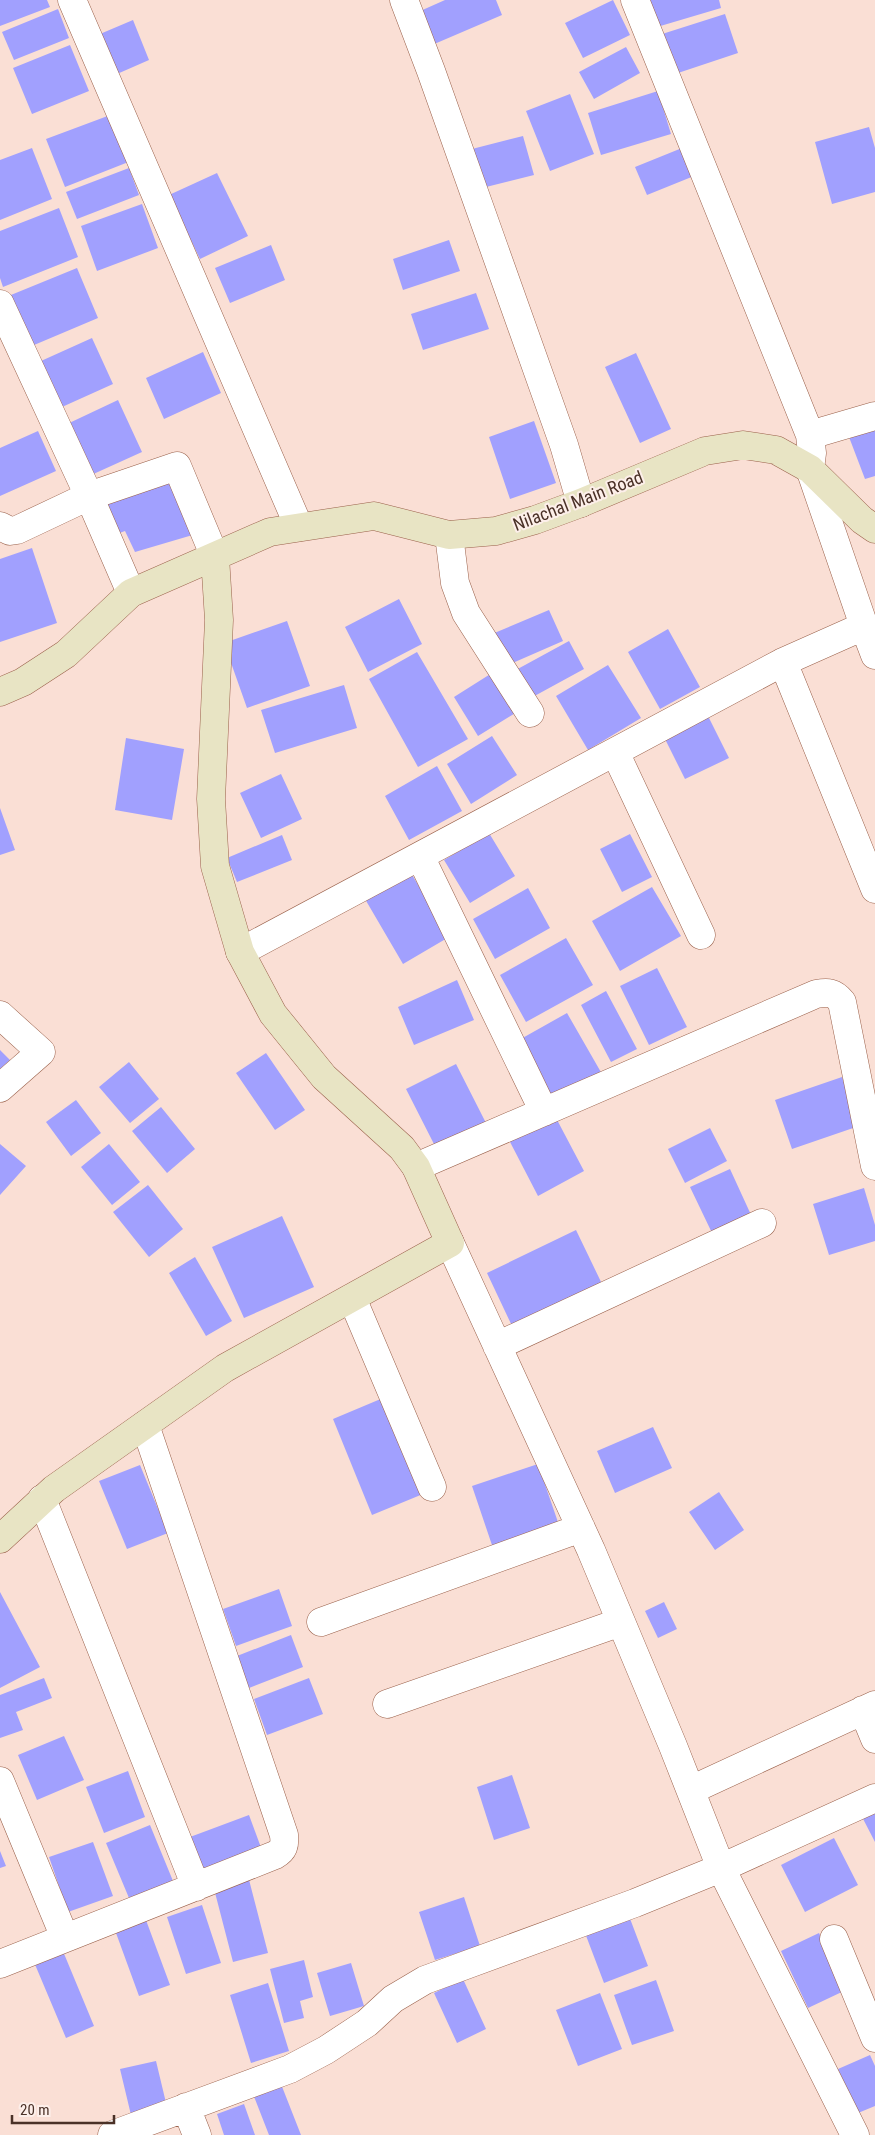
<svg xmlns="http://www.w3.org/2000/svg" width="875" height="2135" font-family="'Roboto Condensed',sans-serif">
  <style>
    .building { fill: #a1a0fe }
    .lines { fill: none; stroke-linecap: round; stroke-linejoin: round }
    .street-casing { stroke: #9a614b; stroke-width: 29 }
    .secondary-casing { stroke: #9a614b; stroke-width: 29 }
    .street { stroke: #fff; stroke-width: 28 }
    .secondary { stroke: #e8e4c4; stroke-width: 28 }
    .labels { text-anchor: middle; stroke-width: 4; stroke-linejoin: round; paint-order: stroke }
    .street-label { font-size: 18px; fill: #4a3127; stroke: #fdefea }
  </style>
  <rect width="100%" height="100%" fill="#fadfd5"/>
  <!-- building -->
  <path class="building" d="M0,0H47L50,7L0,26Z
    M445,0H496L502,15L432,45L418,12Z
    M613,0L630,35L583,58L565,23Z
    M649,0H719L721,8L657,27Z
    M58,9L69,38L14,60L2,32Z
    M725,14L738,53L672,75L659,35Z
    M133,20L149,60L117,74L100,34Z
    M70,45L89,91L32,114L13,68Z
    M626,47L640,73L594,99L579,72Z
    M658,91L671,134L601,155L588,113Z
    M570,94L594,154L550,171L526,111Z
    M113,114L131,161L65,187L46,139Z
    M869,127L875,148V192L832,204L815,142Z
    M523,136L534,175L482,188L472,149Z
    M32,148L52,199L0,220V160Z
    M682,148L694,176L647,195L635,167Z
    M129,168L139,195L77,219L66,192Z
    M217,173L248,236L200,259L169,195Z
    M142,204L158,248L97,271L81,226Z
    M59,208L78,257L3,287L0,278V231Z
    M449,240L460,271L403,290L393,259Z
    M271,245L285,280L230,303L215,268Z
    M77,268L98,318L27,348L6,297Z
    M476,293L489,329L423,350L411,314Z
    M92,338L113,384L62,407L41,361Z
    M203,352L221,393L164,419L146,378Z
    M636,353L671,429L640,443L605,367Z
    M118,400L142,452L89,476L65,425Z
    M534,421L556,483L510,499L489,437Z
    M875,427V476L865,479L849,437Z
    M38,431L56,471L0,496V448Z
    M173,479L196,534L135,552L125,531L111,536L99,506Z
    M32,548L57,623L0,642V559Z
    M399,599L422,644L368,672L345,627Z
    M549,610L563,641L506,666L492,634Z
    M287,621L310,686L247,708L224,643Z
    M668,629L700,687L660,709L628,652Z
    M569,641L584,669L529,699L514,671Z
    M417,652L468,739L418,767L369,679Z
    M608,665L641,718L588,750L556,696Z
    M492,673L517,712L478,736L454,697Z
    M344,685L357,728L275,753L261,710Z
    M706,712L729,758L685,779L662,733Z
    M492,736L517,775L471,804L447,764Z
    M126,738L184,749L172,820L115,810Z
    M437,766L462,811L409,840L385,796Z
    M281,774L302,819L261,838L240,793Z
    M0,808L15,850L0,855Z
    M489,833L515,876L470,903L444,860Z
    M630,834L652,877L622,892L600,849Z
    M282,835L292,860L237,882L227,858Z
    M411,873L449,937L403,964L365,899Z
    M652,887L681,936L620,971L592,921Z
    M528,888L550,928L495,959L473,919Z
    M566,938L593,985L526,1022L500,975Z
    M657,968L687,1027L649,1045L620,986Z
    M457,980L474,1020L414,1045L398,1007Z
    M606,991L637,1049L611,1062L581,1005Z
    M567,1013L602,1074L554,1101L519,1040Z
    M0,1050L10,1060L0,1069Z
    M266,1053L305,1110L275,1130L236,1073Z
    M129,1062L159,1099L130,1123L99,1087Z
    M456,1064L486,1123L436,1148L406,1089Z
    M842,1077L859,1126L792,1149L775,1100Z
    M76,1100L101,1133L71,1156L46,1122Z
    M161,1107L195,1149L167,1173L132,1131Z
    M555,1116L584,1171L538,1196L509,1140Z
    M710,1128L727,1161L685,1183L668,1149Z
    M0,1144L26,1166L0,1195Z
    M109,1144L140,1182L112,1205L81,1167Z
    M730,1169L752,1217L713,1235L690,1187Z
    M148,1185L183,1229L149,1257L113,1212Z
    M864,1188L875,1225V1241L829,1255L813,1204Z
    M282,1216L314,1287L244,1318L212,1247Z
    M576,1230L603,1286L513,1328L487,1273Z
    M195,1257L232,1321L206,1336L169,1273Z
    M383,1398L423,1494L372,1515L333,1419Z
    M653,1427L672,1468L615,1493L597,1451Z
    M538,1464L560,1528L494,1551L472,1486Z
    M140,1465L168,1533L127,1549L99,1481Z
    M719,1492L744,1530L715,1550L689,1512Z
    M279,1589L292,1626L236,1646L223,1609Z
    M0,1592L40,1667L0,1688Z
    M664,1602L677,1629L658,1638L645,1611Z
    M291,1635L303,1667L249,1688L237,1656Z
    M44,1678L52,1698L16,1712L23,1730L0,1738V1695Z
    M309,1678L323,1714L267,1735L254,1699Z
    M64,1736L84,1780L37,1800L18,1755Z
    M128,1771L145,1817L104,1833L86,1787Z
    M512,1775L530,1828L494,1840L477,1787Z
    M875,1805V1842L860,1813Z
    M249,1815L263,1853L196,1877L182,1840Z
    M150,1825L173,1881L129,1898L106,1843Z
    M834,1838L858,1885L805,1912L781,1865Z
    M93,1842L113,1896L68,1912L49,1857Z
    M0,1851L6,1866L0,1868Z
    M247,1872L268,1953L233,1962L212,1881Z
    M464,1897L480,1946L435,1960L419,1912Z
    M202,1905L221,1963L186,1974L167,1917Z
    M143,1912L170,1985L139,1996L112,1922Z
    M629,1916L648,1966L604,1983L585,1933Z
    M819,1933L846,1990L808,2008L781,1951Z
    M60,1944L94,2026L66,2038L31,1955Z
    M304,1960L313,1997L300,2001L304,2018L284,2023L270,1969Z
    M351,1963L364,2006L330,2016L317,1973Z
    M463,1979L486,2029L457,2043L434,1993Z
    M656,1980L674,2031L632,2045L614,1995Z
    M268,1983L289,2051L251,2063L230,1995Z
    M600,1993L622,2049L578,2066L556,2010Z
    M870,2055L875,2066V2106L858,2113L838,2069Z
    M156,2061L167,2107L131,2115L120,2069Z
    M281,2084L301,2135H269L253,2094Z
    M244,2104L255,2135H224L217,2114Z"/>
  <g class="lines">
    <!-- street casing -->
    <g class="street-casing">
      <path id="street" d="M72,0L299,527
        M404,0L431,71L564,445L581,503
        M0,304L89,496L131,593
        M810,435L875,416
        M0,526L10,531L17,530L89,496L177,466L215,557
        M449,535L455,583L466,613L530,713
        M864,626L875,655
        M783,662L875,889
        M615,752L701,935
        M420,856L544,1112
        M240,952L783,662L864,626L810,469L812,453L810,435L635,0
        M0,1015L41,1052L0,1088
        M416,1167L816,994C828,992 834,992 842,1002L875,1166
        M450,1243L591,1550L673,1746L721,1868L875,1798
        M352,1298L432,1487
        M497,1346L762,1223
        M42,1499L196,1887
        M321,1622L581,1528
        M387,1704L621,1622
        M863,1710L875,1739
        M0,1781L65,1938
        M691,1790L875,1705
        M834,1939L875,2038
        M0,1964L275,1855C284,1850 285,1845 284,1835L145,1425
        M186,2107L197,2135
        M112,2135L290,2069L326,2050L367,2023L393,1999L425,1980L635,1903L721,1868L855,2135"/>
    </g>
    <!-- secondary casing -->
    <g class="secondary-casing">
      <path id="secondary" d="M0,692L23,682L66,654L131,593L270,532L374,516L449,535L496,531L535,520L581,503L705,451L743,445L776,450L810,469L862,520L875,529
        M0,1539L54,1489L225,1368L450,1243L416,1167L402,1148L324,1077L273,1014L240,952L215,866L211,799L219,620L215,557"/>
    </g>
    <!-- street -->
    <use href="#street" class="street"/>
    <!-- secondary -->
    <use href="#secondary" class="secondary"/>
  </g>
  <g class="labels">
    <!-- street labels -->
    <g class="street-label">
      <text transform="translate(578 501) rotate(-21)" y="6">Nilachal Main Road</text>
    </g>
  </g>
  <!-- scale -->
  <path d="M12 2115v8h102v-8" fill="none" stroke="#4a3127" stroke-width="2.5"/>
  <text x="20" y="2115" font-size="15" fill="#4a3127" stroke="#fdefea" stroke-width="4" paint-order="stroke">20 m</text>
</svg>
